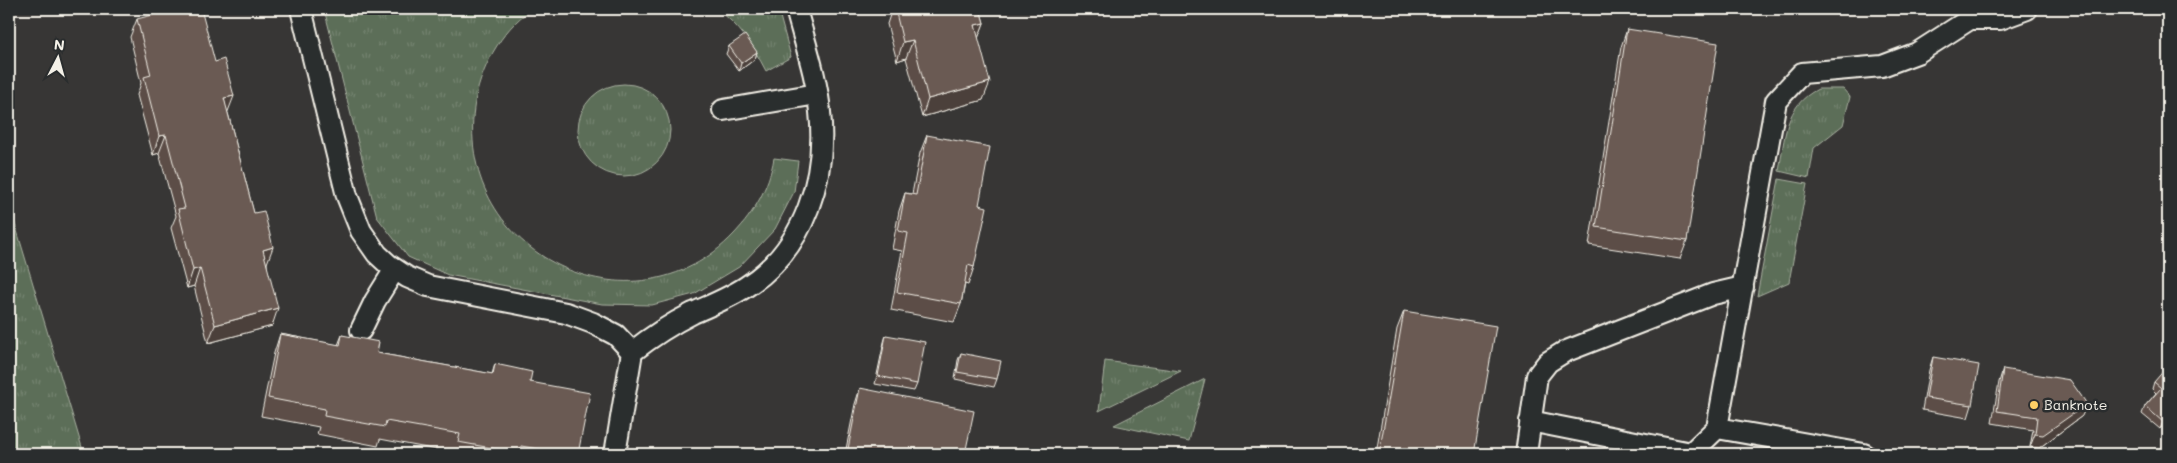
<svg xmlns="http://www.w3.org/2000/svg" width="2177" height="463" font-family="Mali,sans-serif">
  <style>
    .grass { fill: url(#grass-tufts); stroke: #a8b0a0 }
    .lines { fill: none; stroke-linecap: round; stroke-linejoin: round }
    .lane-casing { stroke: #f4f1e8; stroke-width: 24 }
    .lane { stroke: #2a2d2e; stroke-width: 20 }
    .wall { fill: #5c4d47; stroke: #f4f1e8 }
    .shaded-wall { fill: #4b3f3a; stroke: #f4f1e8 }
    .building { fill: #6b5a53; stroke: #f4f1e8 }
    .poi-dot { fill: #ffd166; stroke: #2a2d2e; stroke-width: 2 }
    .labels { text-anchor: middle; stroke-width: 5; stroke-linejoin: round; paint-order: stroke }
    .poi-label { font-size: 14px; fill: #f4f1e8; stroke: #2a2d2e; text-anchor: start }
  </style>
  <defs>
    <pattern id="grass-tufts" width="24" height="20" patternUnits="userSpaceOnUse" patternTransform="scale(1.25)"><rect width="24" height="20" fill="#5c6e58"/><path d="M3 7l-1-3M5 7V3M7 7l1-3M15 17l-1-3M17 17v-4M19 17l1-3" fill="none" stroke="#748370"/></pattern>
  </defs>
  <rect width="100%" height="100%" fill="#373635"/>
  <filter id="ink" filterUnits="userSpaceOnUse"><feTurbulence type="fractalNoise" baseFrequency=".02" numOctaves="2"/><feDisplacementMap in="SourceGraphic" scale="10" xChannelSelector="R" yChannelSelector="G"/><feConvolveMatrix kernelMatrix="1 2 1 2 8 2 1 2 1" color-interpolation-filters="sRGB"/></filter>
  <g filter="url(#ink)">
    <!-- grass -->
    <path class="grass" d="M324,9H532C500,30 479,71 474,108C455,253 633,341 734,234C754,213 769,187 774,158L798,161L794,192L775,229L739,267L694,294L652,305L602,304L448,275L408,257L377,217Z
      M717,9H778L791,57L766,71C753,46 740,26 717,9Z
      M578 130a46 46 0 1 1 92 0a46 46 0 1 1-92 0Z
      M1818,89H1843L1850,97L1843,125L1814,148L1809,178L1779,171C1785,138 1784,106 1818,89Z
      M1779,179L1807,184L1789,282L1757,296Z
      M9,204L84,454H9Z
      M1105,361L1181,371L1099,411Z
      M1205,379L1189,441L1114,425Z"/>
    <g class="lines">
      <!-- lane casing -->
      <g class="lane-casing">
        <path id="lane" d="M301,9L347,196L361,231L377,254L389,265L407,277L428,286L566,313L593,323L616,335L632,352
          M723,110L817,94
          M361,330L375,301L395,269
          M1530,421L1691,453
          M1717,428L1864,454
          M615,454L632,352C651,337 671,324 693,313C713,304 732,297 750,284C805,247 827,176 820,112C817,78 805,43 796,9
          M1526,454L1537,376L1548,362L1564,352L1713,294L1743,287
          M1690,454L1717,428L1776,101L1802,73L1882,66L1917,53L1970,19H2000L2027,9"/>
      </g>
      <!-- lane -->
      <use href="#lane" class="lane"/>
    </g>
    <!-- wall -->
    <path class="wall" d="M892,9H980L984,23L978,38L983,100L922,117L906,58L897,61L887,24Z
      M137,19L228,113L267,264L272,326L208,343L194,286L187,288L171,228L176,216L159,153L153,155L137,95L141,83L130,37Z
      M1627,29L1687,241L1680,259L1589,245L1621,47Z
      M729,46L757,52L755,59L739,71L726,54Z
      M927,135L979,205L974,267L968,285L965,284L961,304L954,322L891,310L902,251L892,249L899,211L905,193L912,194L920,153Z
      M1404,311L1474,454H1376L1397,329Z
      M280,334L338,345L342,335L377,353L492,374L495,364L530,382L578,454H453V453L380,439L378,446L317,434L319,427L261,416L274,353Z
      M886,335L917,384L914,391L875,384L884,342Z
      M961,353L997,379L994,387L955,379L958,360Z
      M1933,357L1972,405L1968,418L1922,410L1929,370Z
      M2003,369L2082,416L2039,448L2030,447L2033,430L1992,423L1999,382Z
      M2168,370V421L2160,429L2142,414L2145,406L2156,393L2152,389L2154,382Z
      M860,388L965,454H845L855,404Z"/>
    <!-- shaded-wall -->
    <path class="shaded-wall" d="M984,23L977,41L975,25Z
      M913,40L906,58L897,61L903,42Z
      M757,52L755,59L739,71L741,63Z
      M990,82L983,100L922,117L928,99Z
      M234,96L227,114L224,98Z
      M166,135L159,153L153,155L159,136Z
      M273,247L266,266L263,250Z
      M200,268L194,286L187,288L193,270Z
      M278,308L272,326L208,343L215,325Z
      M2087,404L2082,416L2039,448L2030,447L2035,434Z
      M2168,416V421L2160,429L2163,422Z"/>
    <!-- building -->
    <path class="building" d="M175,9H201L215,62L224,59L234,96L224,98L254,213L264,211L273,247L263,250L278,308L215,325L200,268L193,270L178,209L185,208L166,135L159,136L144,77L151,75L137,19Z
      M895,9H980L984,23L975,25L990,82L928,99L913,40L903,42Z
      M1627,29L1718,43L1687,241L1596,227Z
      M745,35L757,52L741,63L729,46Z
      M927,135L990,147L979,205L987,207L974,267L968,265L961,304L897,292L908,233L898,231L905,193L916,195Z
      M1404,311L1496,326L1474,454H1379Z
      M280,334L340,345L342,335L379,342L377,353L493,374L495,364L514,368L532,372L530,382L590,393L578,454H566L521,446L519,453L458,442L460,434L386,421L385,427L324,416L325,409L268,398Z
      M886,335L925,342L917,384L878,376Z
      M961,353L1001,361L997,379L957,372Z
      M1933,357L1979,365L1972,405L1926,398Z
      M2166,368L2168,370V416L2163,422L2145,406L2161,388L2154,382Z
      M2003,369L2070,380L2087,404L2043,435L2035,434L2037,417L1997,411Z
      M860,388L974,411L965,454H847Z"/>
  </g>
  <!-- markers -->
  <circle class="poi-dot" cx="2034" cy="405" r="5"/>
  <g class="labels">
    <!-- poi labels -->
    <g class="poi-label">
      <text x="2044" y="410">Banknote</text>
    </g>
  </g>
  <!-- margin -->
  <rect width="2177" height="463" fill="none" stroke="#2a2d2e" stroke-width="30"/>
  <rect x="15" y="15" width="2147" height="433" fill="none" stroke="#f4f1e8" stroke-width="2" filter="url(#ink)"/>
  <!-- north arrow -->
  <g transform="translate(58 58) rotate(6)" stroke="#2a2d2e" stroke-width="4" paint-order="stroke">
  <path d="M0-4L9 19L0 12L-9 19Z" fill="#f4f1e8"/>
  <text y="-8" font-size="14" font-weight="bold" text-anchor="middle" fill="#f4f1e8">N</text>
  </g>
</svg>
